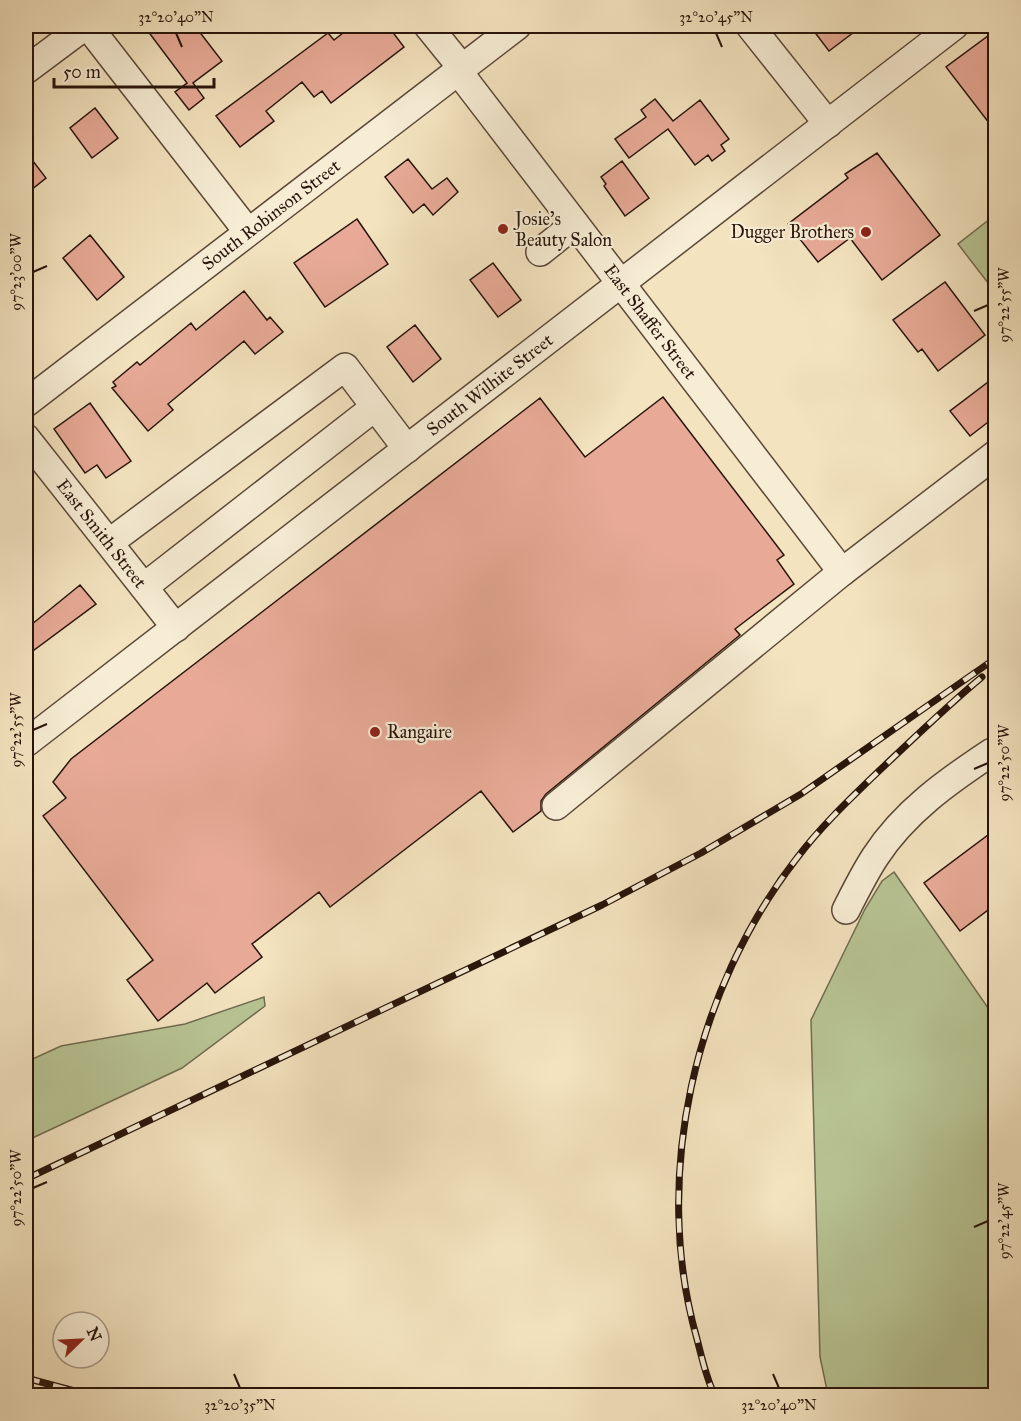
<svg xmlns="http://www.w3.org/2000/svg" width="1021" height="1421" font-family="'IM FELL Great Primer',serif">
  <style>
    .green { fill: #b8c494; stroke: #706c50; stroke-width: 1.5 }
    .building { fill: #e8aa97; stroke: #28140b; stroke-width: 1.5 }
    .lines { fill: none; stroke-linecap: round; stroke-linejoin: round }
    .minor-casing { stroke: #5b4838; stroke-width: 30 }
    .minor { stroke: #f7edd5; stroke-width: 27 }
    .rail-casing { stroke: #28140b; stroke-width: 7 }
    .rail { stroke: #f7edd5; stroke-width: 4.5; stroke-dasharray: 14; stroke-linecap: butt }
    .ticks { fill: none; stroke: #28140b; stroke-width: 2 }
    .poi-dot { fill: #8f2418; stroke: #f7edd5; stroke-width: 2 }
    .labels { text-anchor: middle; stroke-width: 4.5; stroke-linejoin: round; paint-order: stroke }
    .street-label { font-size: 18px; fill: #28140b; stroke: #f7edd5 }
    .poi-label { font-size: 18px; fill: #28140b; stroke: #f7edd5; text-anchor: start }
    .neatline { fill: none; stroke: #28140b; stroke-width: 2 }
    .ticks-label { font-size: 15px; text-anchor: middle; fill: #28140b }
  </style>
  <rect width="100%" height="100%" fill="#f3e3bf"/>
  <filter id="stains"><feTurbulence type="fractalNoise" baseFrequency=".00333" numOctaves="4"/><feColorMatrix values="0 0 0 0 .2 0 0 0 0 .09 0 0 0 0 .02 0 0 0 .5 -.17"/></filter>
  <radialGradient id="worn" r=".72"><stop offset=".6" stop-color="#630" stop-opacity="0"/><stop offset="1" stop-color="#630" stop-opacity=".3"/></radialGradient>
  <!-- green -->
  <path class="green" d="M995,215V292L958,244Z
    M894,872L995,1018V1395H828L820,1357L811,1020L865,909L882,881Z
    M264,997L265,1006L182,1068L26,1141V1062L61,1046L185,1024Z"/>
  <!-- building -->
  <path class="building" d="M144,26H195L222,61L193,83L204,98L189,110L175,92L187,83Z
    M352,26H388L404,47L331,103L322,91L314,97L302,82L266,111L274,121L240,147L216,116L328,33L334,40Z
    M810,26H862L829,51Z
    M996,30V132L946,67Z
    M655,99L673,121L700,100L729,139L721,145L725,151L712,161L708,155L695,165L668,129L629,158L615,139L646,117L641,110Z
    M95,108L118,138L92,158L70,128Z
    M26,152L46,178L26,194Z
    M877,153L940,235L882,280L850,238L818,262L788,224L848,178L845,174Z
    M408,159L432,189L447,178L458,192L433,215L424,204L413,213L385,177Z
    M622,161L649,198L625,216L604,186L606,184L601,177Z
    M357,219L388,264L325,307L294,263Z
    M90,235L124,277L97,300L63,258Z
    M493,263L521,300L498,317L470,280Z
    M945,282L985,335L938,371L922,349L918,352L893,320Z
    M244,291L267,320L270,317L283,332L255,354L244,341L168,404L173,410L148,431L112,388L116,386L113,382L137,362L140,365L191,323L196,330Z
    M415,325L441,359L413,382L387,347Z
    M996,376V416L970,436L950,411Z
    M663,397L784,555L777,560L794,584L735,629L740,635L546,794L541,801V811L513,832L481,791L330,907L319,892L252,944L262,957L215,993L207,983L158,1021L127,980L153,960L43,816L66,798L53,782L71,759L540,398L585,457Z
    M90,403L131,461L106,478L97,465L85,473L54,429Z
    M80,585L96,604L26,656V629Z
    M996,829V904L960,931L924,883Z"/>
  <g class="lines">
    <!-- minor casing -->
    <g class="minor-casing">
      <g id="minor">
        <path d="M88,26L248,232"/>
        <path d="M428,26L462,68"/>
        <path d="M750,26L828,124"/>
        <path d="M26,70L85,26"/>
        <path id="s1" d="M458,71L842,572"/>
        <path d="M540,252L575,224"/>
        <path id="s2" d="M26,403L517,26"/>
        <path id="s3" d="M26,438L176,628"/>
        <path d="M110,542L345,367L407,449"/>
        <path d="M144,587L375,407"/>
        <path id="s4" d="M26,743L954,26"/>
        <path d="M556,806L842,572L996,454"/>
        <path d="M846,910C855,892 864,874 875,857C904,812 948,781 992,752L996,753"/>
      </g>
    </g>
    <!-- minor -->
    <use href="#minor" class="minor"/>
    <!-- rail casing -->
    <g class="rail-casing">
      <path id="rail" d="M26,1179L602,905L701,853L801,794L996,658
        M26,1378L93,1396
        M715,1396C706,1378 702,1358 697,1339C651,1178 694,990 797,858C821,826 852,797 881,769C914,738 947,706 982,677"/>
    </g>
    <!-- rail -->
    <use href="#rail" class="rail"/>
  </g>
  <!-- ticks -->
  <path class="ticks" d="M176,33L182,47M716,33L722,47M33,272L47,266M974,311L988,305M33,730L47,724M974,769L988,763M33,1188L47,1182M974,1227L988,1221M234,1374L240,1388M773,1374L779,1388"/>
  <!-- markers -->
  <g class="poi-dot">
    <circle cx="503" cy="229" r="6"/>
    <circle cx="866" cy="232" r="6"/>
    <circle cx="375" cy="732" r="6"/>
  </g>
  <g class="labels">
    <!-- street labels -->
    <g class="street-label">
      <text dy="6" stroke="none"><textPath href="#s2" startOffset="309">South Robinson Street</textPath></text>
      <text dy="6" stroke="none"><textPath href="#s1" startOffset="316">East Shaffer Street</textPath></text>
      <text dy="6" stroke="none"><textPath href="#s4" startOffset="586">South Wilhite Street</textPath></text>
      <text dy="6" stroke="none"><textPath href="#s3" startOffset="122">East Smith Street</textPath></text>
    </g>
    <!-- poi labels -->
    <g class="poi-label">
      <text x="515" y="225">Josie's<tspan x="515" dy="21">Beauty Salon</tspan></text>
      <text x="854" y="238" text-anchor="end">Dugger Brothers</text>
      <text x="387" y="738">Rangaire</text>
    </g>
  </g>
  <!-- margin -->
  <rect width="1021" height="1421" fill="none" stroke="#f3e3bf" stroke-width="66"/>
  <!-- north arrow -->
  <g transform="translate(81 1340) rotate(66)"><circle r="28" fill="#f7edd5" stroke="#a49684" stroke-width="1.5"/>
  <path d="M0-4.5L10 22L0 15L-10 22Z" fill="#8f2418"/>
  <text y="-9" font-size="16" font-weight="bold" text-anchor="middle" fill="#28140b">N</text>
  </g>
  <!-- scale -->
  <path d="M54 78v9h160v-9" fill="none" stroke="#28140b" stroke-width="3"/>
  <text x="63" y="78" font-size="18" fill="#28140b" stroke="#f7edd5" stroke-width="4.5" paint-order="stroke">50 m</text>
  <rect x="33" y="33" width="955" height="1355" class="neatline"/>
  <g class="ticks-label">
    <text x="176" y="22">32°20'40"N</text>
    <text x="716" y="22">32°20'45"N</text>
    <text transform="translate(16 272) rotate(-90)" y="5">97°23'00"W</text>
    <text transform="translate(1004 305) rotate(-90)" y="5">97°22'55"W</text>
    <text transform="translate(16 730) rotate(-90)" y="5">97°22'55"W</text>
    <text transform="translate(1004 763) rotate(-90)" y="5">97°22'50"W</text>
    <text transform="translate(16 1188) rotate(-90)" y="5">97°22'50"W</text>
    <text transform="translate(1004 1221) rotate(-90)" y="5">97°22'45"W</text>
    <text x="240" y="1410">32°20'35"N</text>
    <text x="779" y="1410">32°20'40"N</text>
  </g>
  <rect width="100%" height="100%" filter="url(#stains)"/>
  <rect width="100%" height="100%" fill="url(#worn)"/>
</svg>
